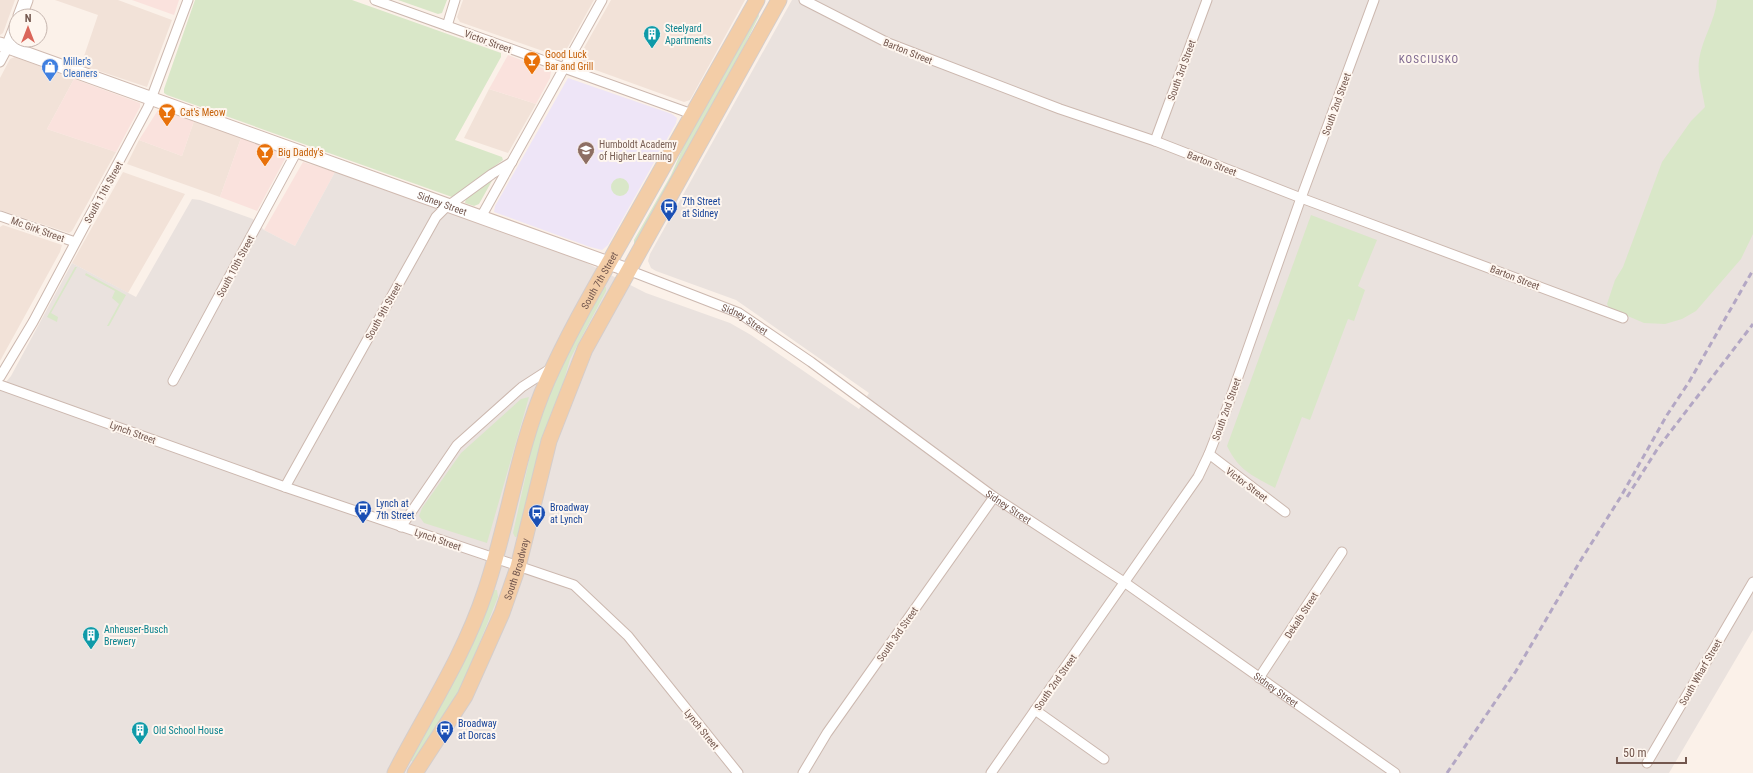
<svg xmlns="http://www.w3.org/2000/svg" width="1753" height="773" font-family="'Roboto Condensed',sans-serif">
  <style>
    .residential { fill: #f2e2d8 }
    .commercial { fill: #fae2dd }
    .industrial { fill: #eae2de }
    .education { fill: #eee5f7 }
    .green { fill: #d9e7c8 }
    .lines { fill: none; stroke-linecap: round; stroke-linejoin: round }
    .street-casing { stroke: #ccb8af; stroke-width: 11 }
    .secondary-casing { stroke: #d0bab0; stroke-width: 15 }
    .primary-casing { stroke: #d5cdca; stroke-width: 17 }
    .street { stroke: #fff; stroke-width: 9 }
    .secondary { stroke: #fff; stroke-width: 13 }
    .primary { stroke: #f3cda7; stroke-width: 15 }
    .rail { stroke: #b3a7c4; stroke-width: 3; stroke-dasharray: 6 4; stroke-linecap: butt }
    .labels { text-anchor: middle; stroke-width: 4; stroke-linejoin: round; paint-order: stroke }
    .culture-label { font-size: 10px; fill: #0d838f; stroke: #fef6ef; text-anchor: start }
    .street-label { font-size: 10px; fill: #73574e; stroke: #fef6ef }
    .food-label { font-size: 10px; fill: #c56008; stroke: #fef6ef; text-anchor: start }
    .shop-label { font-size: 10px; fill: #366cbe; stroke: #fef6ef; text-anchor: start }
    .education-label { font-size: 10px; fill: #785e54; stroke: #fef6ef; text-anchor: start }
    .transit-label { font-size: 10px; fill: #164399; stroke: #fef6ef; text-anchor: start }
    .neighbourhood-label { font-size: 11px; letter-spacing: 1px; fill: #7c668e; stroke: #fef6ef }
  </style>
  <rect width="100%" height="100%" fill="#fbf1e9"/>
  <!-- residential -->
  <path class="residential" d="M0,0H15L3,33L0,35Z
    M55,0H118L172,20L147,87L81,65L98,15Z
    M463,0H594L564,54L560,57L460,22L457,17Z
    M611,0H745L690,100L684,102L579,64L580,55Z
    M15,57L74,79L47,129L116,152L72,231L69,233L0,210V78L10,59Z
    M489,89L536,104L508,153L464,138Z
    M194,121L241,138L220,197L127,164L139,140L182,156Z
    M123,172L185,194L128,293L72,263Z
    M3,225L62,245L60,252L0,361V227Z"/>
  <!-- commercial -->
  <path class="commercial" d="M132,0H179L174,15Z
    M508,55L551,71L550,78L536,104L489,89Z
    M74,79L140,103V107L116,152L47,129Z
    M158,110L194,121L182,156L139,140Z
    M241,138L283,154L286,157L257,211L220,197Z
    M303,162L335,172L295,246L264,230Z"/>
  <!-- industrial -->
  <path class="industrial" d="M792,0H1753V630L1669,773H0V389L11,376L72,263L136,297L192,199L200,200L253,219L264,230L295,246L335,172L583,261L646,293L730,323L751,335L859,409L869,393L736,300L656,271L651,268L648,261L650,254Z"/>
  <!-- education -->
  <path class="education" d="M568,78L672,114L677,118L676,123L608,245L602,250L590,247L494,212L495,206Z"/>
  <!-- green -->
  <path class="green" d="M195,0H352L501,53V57L455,140L502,157L503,160L452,197L167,95L164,93V89Z
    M398,0H447L442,13L438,14Z
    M1717,0H1753V234L1741,259L1696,311L1682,319L1665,324L1644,323L1609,308L1607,304L1615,280L1623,267L1662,162L1691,121L1705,107C1703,93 1697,75 1699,60C1702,39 1715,21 1717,0Z
    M758,12L759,16L724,87L636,244H634V240L671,175L688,136L699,119Z
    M611 187a9 9 0 1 1 18 0a9 9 0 1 1-18 0Z
    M493,179L479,204L474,206L465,203L466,198Z
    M1311,215L1377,240L1358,286L1365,290L1354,321L1348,319L1310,420L1302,417L1275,488C1252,475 1240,472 1227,446Z
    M75,267H77L51,313L58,317L57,322L47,317Z
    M86,273L126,295L109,326H107L119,304L112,298L115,291L85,275Z
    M606,287V291L570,359L520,536L515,537L513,533L536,429L557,374L603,288Z
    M529,397L487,543L424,523L419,516L422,508L461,453L521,399Z
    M493,590H497L498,597L460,691L415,763L408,759L450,688Z"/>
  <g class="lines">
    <!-- street casing -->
    <g class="street-casing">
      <g id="street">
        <path d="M375,0L692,114"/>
        <path d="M804,0L888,43L1060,109L1155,141L1301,198L1623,318"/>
        <path d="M447,26L455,0"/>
        <path d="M0,62L8,47"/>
        <path d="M1155,141L1207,0"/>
        <path d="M0,216L75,242"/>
        <path d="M481,217L602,0"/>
        <path id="s1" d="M628,270L739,313L811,362L994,497L1124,582L1395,773"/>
        <path d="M0,377L33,322L148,107L188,0"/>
        <path d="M173,381L297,151"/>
        <path d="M0,385L285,487L574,585L628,636L738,773"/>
        <path d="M1209,454L1285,512"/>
        <path d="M285,487L436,217L444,209L492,174L512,162"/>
        <path d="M401,527L457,445L522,387L553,367"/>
        <path d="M1259,678L1342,552"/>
        <path d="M1035,710L1104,759"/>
        <path d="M1647,763L1753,582"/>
        <path d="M803,773L827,733L994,497"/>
        <path d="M991,773L1198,477L1209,454L1227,408L1301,198L1374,0"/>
      </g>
    </g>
    <!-- secondary casing -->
    <g class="secondary-casing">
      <g id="secondary">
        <path d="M20,16L26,0"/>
        <path id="s2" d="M0,44L628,270"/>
        <path d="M8,47L16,27"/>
      </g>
    </g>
    <!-- primary casing -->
    <g class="primary-casing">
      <g id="primary">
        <path id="s3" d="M395,773C426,713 464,656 485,592C509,522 517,449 547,381C570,329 600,279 628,229C671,153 714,76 757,0"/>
        <path id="s4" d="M415,773L465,696L502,613L518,567L549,441L585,349L779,0"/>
      </g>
    </g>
    <!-- street -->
    <use href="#street" class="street"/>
    <!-- secondary -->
    <use href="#secondary" class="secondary"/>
    <!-- primary -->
    <use href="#primary" class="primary"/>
    <!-- rail -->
    <path class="rail" d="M1627,497L1658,448L1753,324
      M1447,773L1516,671L1579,563L1620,498L1667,415L1689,382L1753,270"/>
  </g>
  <!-- icons -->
  <defs>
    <g id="building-pin" transform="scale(0.9)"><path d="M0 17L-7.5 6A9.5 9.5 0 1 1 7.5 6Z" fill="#0f9aa8" stroke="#fef6ef"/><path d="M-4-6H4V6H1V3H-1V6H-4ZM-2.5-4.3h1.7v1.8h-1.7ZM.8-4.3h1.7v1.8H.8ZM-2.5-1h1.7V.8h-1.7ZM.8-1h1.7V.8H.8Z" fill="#fff"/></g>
    <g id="bar-pin" transform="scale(0.9)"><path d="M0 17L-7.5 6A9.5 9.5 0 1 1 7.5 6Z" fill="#e8710a" stroke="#fef6ef"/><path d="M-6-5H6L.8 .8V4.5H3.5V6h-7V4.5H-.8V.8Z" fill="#fff"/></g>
    <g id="shop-pin" transform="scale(0.9)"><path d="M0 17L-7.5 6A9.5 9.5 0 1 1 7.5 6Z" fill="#3f7fe0" stroke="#fef6ef"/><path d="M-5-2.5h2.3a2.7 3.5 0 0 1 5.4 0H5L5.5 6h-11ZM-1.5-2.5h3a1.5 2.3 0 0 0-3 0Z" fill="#fff"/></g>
    <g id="school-pin" transform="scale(0.9)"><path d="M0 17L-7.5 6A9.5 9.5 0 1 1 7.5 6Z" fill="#8d6e63" stroke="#fef6ef"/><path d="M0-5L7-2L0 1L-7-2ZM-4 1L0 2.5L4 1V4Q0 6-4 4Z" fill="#fff"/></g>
    <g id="bus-pin" transform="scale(0.9)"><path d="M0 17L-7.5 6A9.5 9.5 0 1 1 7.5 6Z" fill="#1a4fb4" stroke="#fef6ef"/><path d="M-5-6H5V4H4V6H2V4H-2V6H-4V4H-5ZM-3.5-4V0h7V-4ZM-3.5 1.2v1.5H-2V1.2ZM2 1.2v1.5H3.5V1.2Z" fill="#fff"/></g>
  </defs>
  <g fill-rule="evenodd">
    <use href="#building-pin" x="652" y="34"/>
    <use href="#bar-pin" x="532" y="60"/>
    <use href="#shop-pin" x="50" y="67"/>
    <use href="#bar-pin" x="167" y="112"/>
    <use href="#school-pin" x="586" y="150"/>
    <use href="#bar-pin" x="265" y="152"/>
    <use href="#bus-pin" x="669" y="207"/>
    <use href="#bus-pin" x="363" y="509"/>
    <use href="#bus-pin" x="537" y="513"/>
    <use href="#building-pin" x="91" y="635"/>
    <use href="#bus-pin" x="445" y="729"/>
    <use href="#building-pin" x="140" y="730"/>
  </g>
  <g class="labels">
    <!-- culture labels -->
    <g class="culture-label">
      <text x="665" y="32">Steelyard<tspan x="665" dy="12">Apartments</tspan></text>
      <text x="104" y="633">Anheuser-Busch<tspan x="104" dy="12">Brewery</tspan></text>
      <text x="153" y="734">Old School House</text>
    </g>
    <!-- street labels -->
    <g class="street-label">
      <text transform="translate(488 41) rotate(20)" y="4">Victor Street</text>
      <text transform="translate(908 51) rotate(22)" y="4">Barton Street</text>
      <text transform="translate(1181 70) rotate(-70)" y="4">South 3rd Street</text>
      <text transform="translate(1336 104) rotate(-70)" y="4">South 2nd Street</text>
      <text transform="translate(1212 163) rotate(21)" y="4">Barton Street</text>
      <text transform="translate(103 192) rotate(-61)" y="4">South 11th Street</text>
      <text dy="4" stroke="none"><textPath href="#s2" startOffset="470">Sidney Street</textPath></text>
      <text transform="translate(38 229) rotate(20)" y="4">Mc Girk Street</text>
      <text transform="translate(235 266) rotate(-62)" y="4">South 10th Street</text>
      <text transform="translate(1515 277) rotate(21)" y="4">Barton Street</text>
      <text dy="4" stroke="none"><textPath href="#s3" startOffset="536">South 7th Street</textPath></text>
      <text transform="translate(383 311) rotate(-61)" y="4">South 9th Street</text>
      <text dy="4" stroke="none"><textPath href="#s1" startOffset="127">Sidney Street</textPath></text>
      <text transform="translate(1226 409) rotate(-70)" y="4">South 2nd Street</text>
      <text transform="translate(133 432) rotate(20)" y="4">Lynch Street</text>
      <text transform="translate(1247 484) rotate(37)" y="4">Victor Street</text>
      <text dy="4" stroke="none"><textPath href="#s1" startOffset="451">Sidney Street</textPath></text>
      <text transform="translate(438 539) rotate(19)" y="4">Lynch Street</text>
      <text dy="4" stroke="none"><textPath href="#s4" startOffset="229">South Broadway</textPath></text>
      <text transform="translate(1301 615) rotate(-57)" y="4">Dekalb Street</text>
      <text transform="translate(897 634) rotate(-55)" y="4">South 3rd Street</text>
      <text transform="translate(1700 672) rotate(-60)" y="4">South Wharf Street</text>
      <text transform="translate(1055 682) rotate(-55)" y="4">South 2nd Street</text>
      <text dy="4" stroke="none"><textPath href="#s1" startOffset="775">Sidney Street</textPath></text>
      <text transform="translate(702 729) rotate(51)" y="4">Lynch Street</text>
    </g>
    <!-- food labels -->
    <g class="food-label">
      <text x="545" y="58">Good Luck<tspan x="545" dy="12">Bar and Grill</tspan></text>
      <text x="180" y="116">Cat's Meow</text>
      <text x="278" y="156">Big Daddy's</text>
    </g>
    <!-- shop labels -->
    <g class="shop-label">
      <text x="63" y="65">Miller's<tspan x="63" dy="12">Cleaners</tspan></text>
    </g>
    <!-- education labels -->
    <g class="education-label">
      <text x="599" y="148">Humboldt Academy<tspan x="599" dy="12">of Higher Learning</tspan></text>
    </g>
    <!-- transit labels -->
    <g class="transit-label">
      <text x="682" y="205">7th Street<tspan x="682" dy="12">at Sidney</tspan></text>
      <text x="376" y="507">Lynch at<tspan x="376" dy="12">7th Street</tspan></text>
      <text x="550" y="511">Broadway<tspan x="550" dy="12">at Lynch</tspan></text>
      <text x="458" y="727">Broadway<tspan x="458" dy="12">at Dorcas</tspan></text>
    </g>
    <!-- neighbourhood labels -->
    <g class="neighbourhood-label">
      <text x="1429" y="63">KOSCIUSKO</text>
    </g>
  </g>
  <!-- north arrow -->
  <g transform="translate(28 28)"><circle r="19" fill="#fef6ef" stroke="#c6b6af"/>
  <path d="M0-3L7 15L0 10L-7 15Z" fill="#da6559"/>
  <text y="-6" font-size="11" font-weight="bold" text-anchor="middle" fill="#73574e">N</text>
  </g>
  <!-- scale -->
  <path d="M1617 757v6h69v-6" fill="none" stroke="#73574e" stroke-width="2"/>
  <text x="1623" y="757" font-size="12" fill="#73574e" stroke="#fef6ef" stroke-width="3" paint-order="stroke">50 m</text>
</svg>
